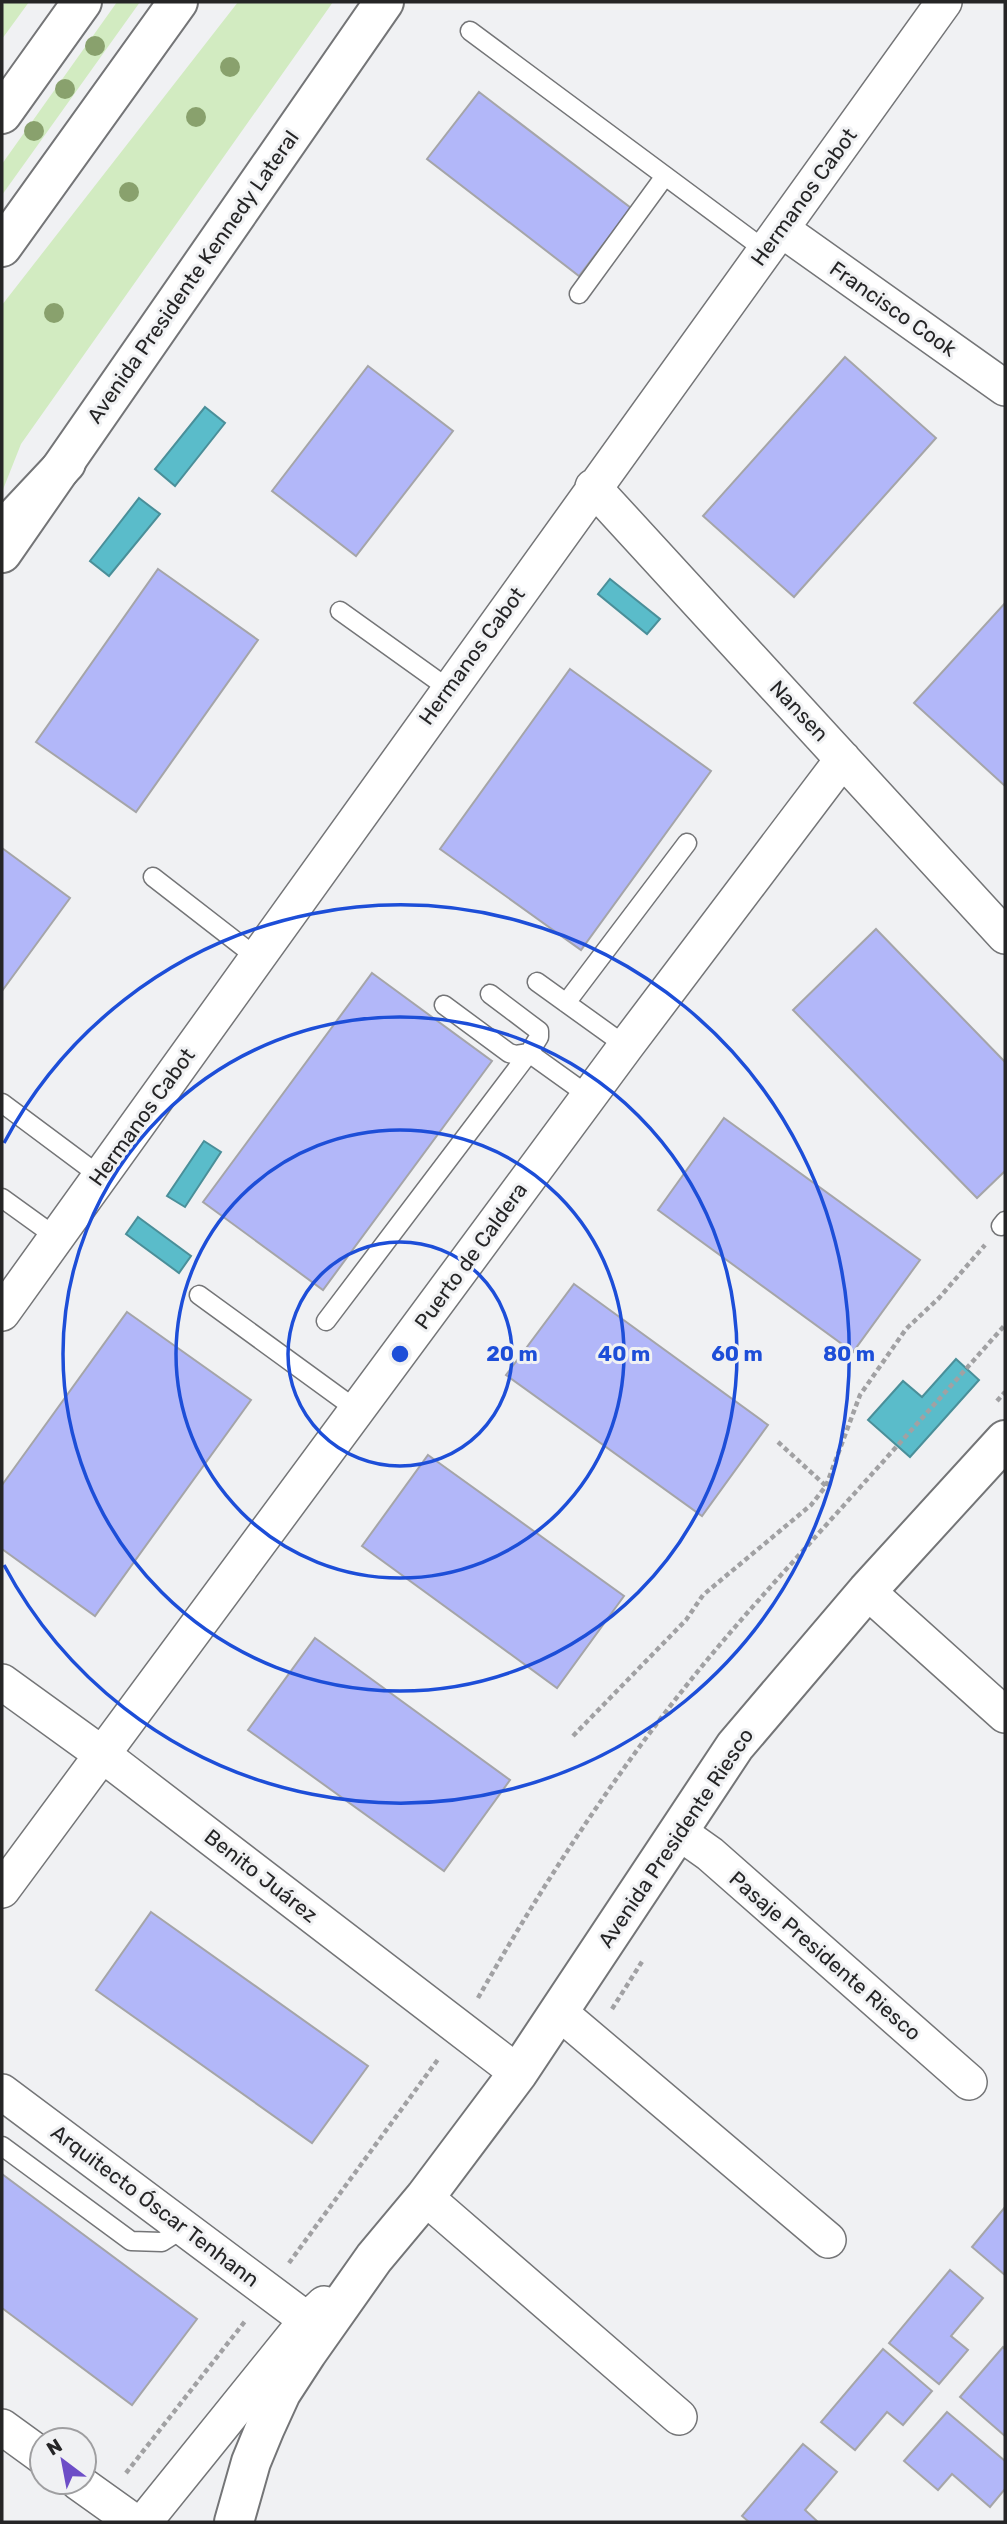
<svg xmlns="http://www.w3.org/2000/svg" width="1007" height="2524" font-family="Rubik,sans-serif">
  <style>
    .green { fill: #d2ebc1 }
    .water { fill: #5abcca; stroke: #4a8f99; stroke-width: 2 }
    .building { fill: #b2b7f9; stroke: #a5a5a8; stroke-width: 2 }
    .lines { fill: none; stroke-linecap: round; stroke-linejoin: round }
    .lane-casing { stroke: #747577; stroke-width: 21 }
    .street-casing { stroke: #747577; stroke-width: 38 }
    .secondary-casing { stroke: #747577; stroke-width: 42 }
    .primary-casing { stroke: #747577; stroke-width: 42 }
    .highway-casing { stroke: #747577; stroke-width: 42 }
    .path { stroke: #a1a1a3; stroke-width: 4.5; stroke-dasharray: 5 3.5; stroke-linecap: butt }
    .lane { stroke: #fff; stroke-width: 18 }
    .street { stroke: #fff; stroke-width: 35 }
    .secondary { stroke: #fff; stroke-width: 38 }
    .primary { stroke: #fff; stroke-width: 38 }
    .highway { stroke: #fff; stroke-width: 38 }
    .tree { fill: #89a16d }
    .ring { fill: none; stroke: #1d4ed8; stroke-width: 3.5 }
    .labels { text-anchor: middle; stroke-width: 6; stroke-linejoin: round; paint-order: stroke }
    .street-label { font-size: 21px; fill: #252526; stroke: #f0f1f3 }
    .centre { fill: #1d4ed8; stroke: #f0f1f3; stroke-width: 3.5 }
    .ring-label { font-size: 21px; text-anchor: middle; font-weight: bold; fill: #1d4ed8; stroke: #f0f1f3; stroke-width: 6; stroke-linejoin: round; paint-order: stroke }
  </style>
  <rect width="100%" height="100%" fill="#f0f1f3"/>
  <!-- green -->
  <path class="green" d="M5,2H29L2,39V6Z
    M117,2H140L2,195V164Z
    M238,2H333L21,444L2,492V305Z"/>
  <!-- water -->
  <path class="water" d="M205,407L225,423L175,486L155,469Z
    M139,498L160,514L109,576L90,561Z
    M610,579L660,619L647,634L598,594Z
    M204,1141L221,1152L185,1207L167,1196Z
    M138,1217L191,1256L179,1273L126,1234Z
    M956,1359L979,1380L910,1457L868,1420L903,1381L922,1397Z"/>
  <!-- building -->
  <path class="building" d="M479,92L631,208L579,276L427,159Z
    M845,357L936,438L794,597L703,516Z
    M368,366L453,431L356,556L272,491Z
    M158,569L258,640L136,812L36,742Z
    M1005,603V786L914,703Z
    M570,669L711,771L581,950L440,849Z
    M2,848L70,898L2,991Z
    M876,929L1005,1062V1171L977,1198L793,1010Z
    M372,973L492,1061L323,1290L203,1202Z
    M724,1118L920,1260L853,1352L658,1210Z
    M574,1284L768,1425L702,1516L506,1375Z
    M127,1312L251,1400L95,1616L2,1549V1485Z
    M428,1455L624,1596L557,1688L362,1546Z
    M315,1638L510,1780L444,1871L248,1730Z
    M151,1912L368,2066L312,2143L96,1990Z
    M2,2174L197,2319L132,2405L2,2308Z
    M1005,2207V2275L972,2247Z
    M950,2270L983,2298L951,2336L968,2350L939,2384L889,2343Z
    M1003,2347L1005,2349V2436L960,2397Z
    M883,2349L932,2391L903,2425L887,2412L855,2450L821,2422Z
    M947,2412L1005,2461V2489L990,2507L952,2474L938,2490L904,2461Z
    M803,2444L837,2472L805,2510L818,2522H749L742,2516Z"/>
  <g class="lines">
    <!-- lane casing -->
    <g class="lane-casing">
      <path id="lane" d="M470,31L765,250
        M579,294L665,176
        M340,611L449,689
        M153,877L256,957
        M537,982L626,1046
        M490,994L539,1031V1037L529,1053L589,1096
        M566,1003L687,843
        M444,1005L509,1053L516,1055L529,1053
        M2,1103L100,1176
        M2,1198L56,1237
        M1001,1226L1005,1221
        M199,1295L357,1410
        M326,1321L529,1053
        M2,2146L131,2241L162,2242L184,2228"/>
    </g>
    <!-- street casing -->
    <g class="street-casing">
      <path id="street" d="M781,229L1005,388
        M593,487L1005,936
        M2,1313L944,2
        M867,1591L1005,1715
        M2,1682L103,1755L518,2073
        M679,1832L710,1854L969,2082
        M2,1890L626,1046L843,759
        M559,2012L828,2240
        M2,2092L307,2320
        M425,2197L679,2417
        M2,2427L42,2456
        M78,2482L134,2522
        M144,2522L307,2320L324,2304"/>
    </g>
    <!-- secondary casing -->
    <g class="secondary-casing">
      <path id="secondary" d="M234,2522L251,2462L265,2428L281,2393L307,2353L374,2258L425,2197L518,2073L735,1746L867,1591L1005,1440"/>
    </g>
    <!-- primary casing -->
    <g class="primary-casing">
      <path id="primary" d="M2,553L384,2"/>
    </g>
    <!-- highway casing -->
    <g class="highway-casing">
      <path id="highway" d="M2,114L82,2
        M2,247L178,2
        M2,531L66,463"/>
    </g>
    <!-- path -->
    <path class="path" d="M997,1401L1005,1392
      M778,1442L826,1486
      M573,1736L686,1620L703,1595L811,1505L826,1486L860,1395L906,1329L939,1298L985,1245
      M478,1998C540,1889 608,1784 686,1686C728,1633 773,1584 818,1534C881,1464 943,1395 1005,1325
      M612,2009L643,1960
      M289,2263L439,2058
      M126,2473L246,2320"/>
    <!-- lane -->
    <use href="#lane" class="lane"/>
    <!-- street -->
    <use href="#street" class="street"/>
    <!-- secondary -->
    <use href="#secondary" class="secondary"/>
    <!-- primary -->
    <use href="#primary" class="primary"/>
    <!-- highway -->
    <use href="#highway" class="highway"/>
  </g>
  <!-- trees -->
  <g class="tree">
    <circle cx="95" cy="46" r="10"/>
    <circle cx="230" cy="67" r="10"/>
    <circle cx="65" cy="89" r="10"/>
    <circle cx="196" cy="117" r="10"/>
    <circle cx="34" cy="131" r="10"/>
    <circle cx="129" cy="192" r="10"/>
    <circle cx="54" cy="313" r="10"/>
  </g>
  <!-- distance rings -->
  <g class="ring">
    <circle cx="400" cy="1354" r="112"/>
    <circle cx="400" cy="1354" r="224"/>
    <circle cx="400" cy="1354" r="337"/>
    <path d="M4 1143A449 449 0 1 1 4 1565"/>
  </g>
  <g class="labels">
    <!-- street labels -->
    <g class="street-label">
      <text transform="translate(804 197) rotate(-54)" y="7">Hermanos Cabot</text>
      <text transform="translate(193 277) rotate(-55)" y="7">Avenida Presidente Kennedy Lateral</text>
      <text transform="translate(893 309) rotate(35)" y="7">Francisco Cook</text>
      <text transform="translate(472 656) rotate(-54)" y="7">Hermanos Cabot</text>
      <text transform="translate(799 711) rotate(47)" y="7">Nansen</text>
      <text transform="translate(142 1117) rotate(-54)" y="7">Hermanos Cabot</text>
      <text transform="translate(471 1256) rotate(-54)" y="7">Puerto de Caldera</text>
      <text transform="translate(676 1838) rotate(-56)" y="7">Avenida Presidente Riesco</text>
      <text transform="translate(261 1876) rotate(38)" y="7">Benito Juárez</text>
      <text transform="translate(825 1956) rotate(41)" y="7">Pasaje Presidente Riesco</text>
      <text transform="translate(155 2206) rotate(37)" y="7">Arquitecto Óscar Tenhann</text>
    </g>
  </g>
  <circle cx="400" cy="1354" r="10" class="centre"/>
  <g class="ring-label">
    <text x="512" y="1361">20 m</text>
    <text x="624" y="1361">40 m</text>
    <text x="737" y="1361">60 m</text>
    <text x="849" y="1361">80 m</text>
  </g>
  <!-- border -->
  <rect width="1007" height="2524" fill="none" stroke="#252526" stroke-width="7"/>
  <!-- north arrow -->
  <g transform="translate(63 2461) rotate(328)"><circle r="33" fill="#f0f1f3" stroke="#9f9fa1" stroke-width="2"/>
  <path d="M0-5L12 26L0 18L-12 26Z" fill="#6d4ec7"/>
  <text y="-10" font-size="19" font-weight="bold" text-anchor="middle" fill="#252526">N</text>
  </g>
</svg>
